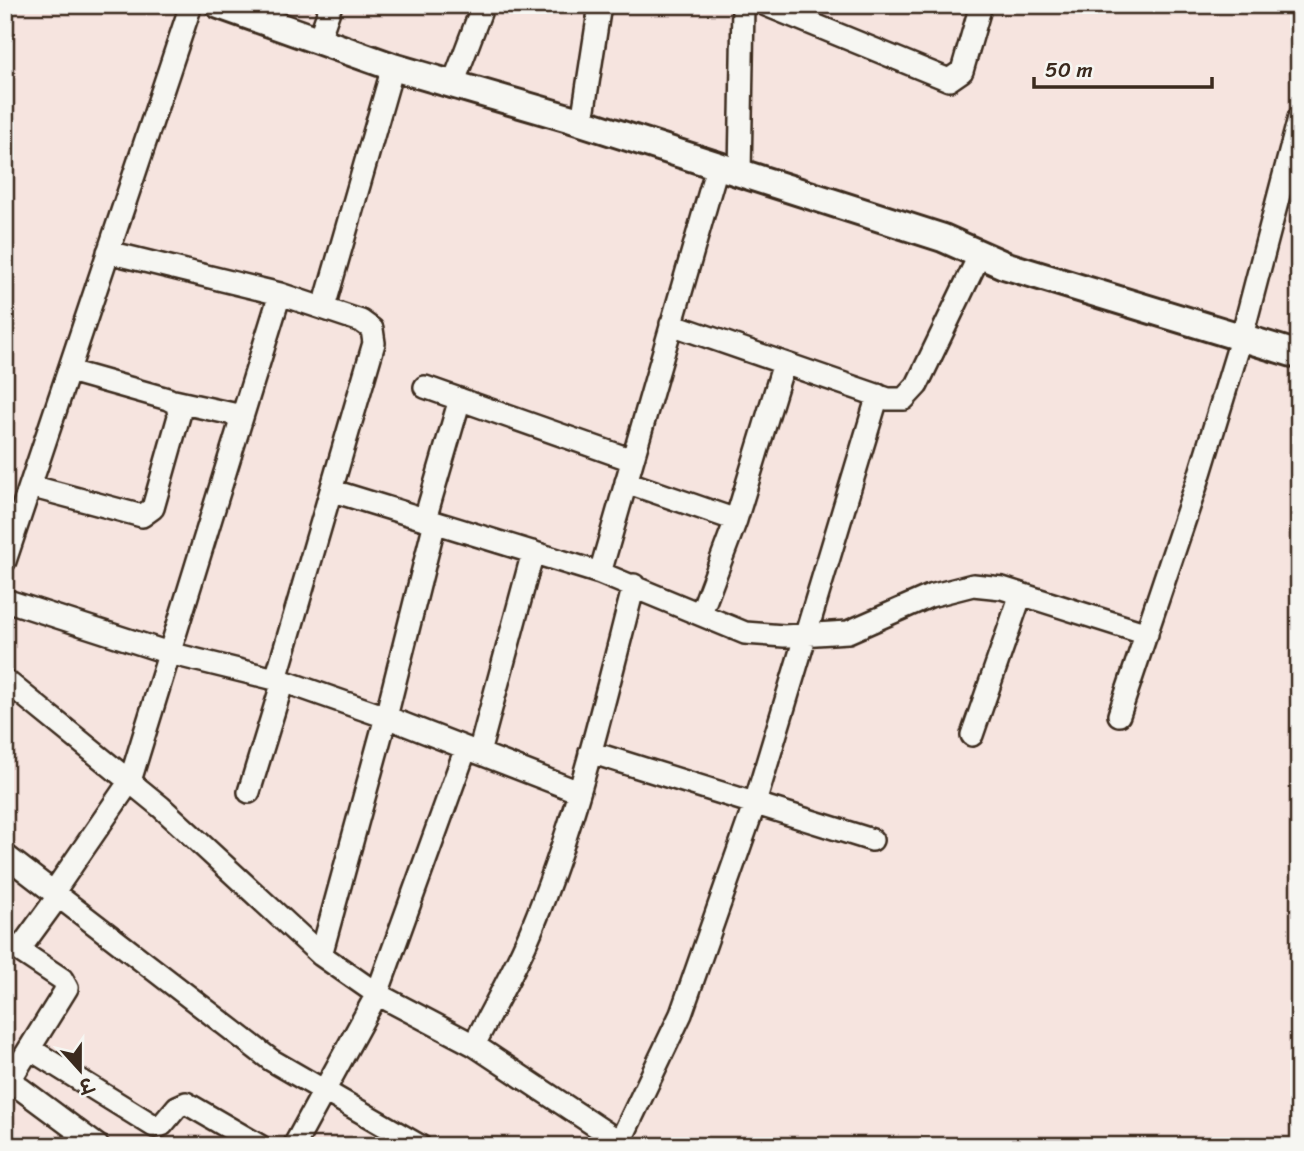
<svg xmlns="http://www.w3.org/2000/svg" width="1304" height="1151" font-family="Sriracha,'Playpen Sans Deva',sans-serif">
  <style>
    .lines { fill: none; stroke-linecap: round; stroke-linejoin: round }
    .minor-casing { stroke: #3b2a1e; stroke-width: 26 }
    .tertiary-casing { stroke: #3b2a1e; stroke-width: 32 }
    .minor { stroke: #f6f6f2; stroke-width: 21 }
    .tertiary { stroke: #f6f6f2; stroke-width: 26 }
  </style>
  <rect width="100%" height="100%" fill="#f6e4df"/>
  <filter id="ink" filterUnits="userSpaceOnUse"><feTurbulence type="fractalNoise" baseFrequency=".0143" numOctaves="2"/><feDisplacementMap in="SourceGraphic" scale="14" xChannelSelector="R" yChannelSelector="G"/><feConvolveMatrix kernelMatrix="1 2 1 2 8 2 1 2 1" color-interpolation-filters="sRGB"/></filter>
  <g filter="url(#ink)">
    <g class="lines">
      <!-- minor casing -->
      <g class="minor-casing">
        <path id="minor" d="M766,5L949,80L962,71L981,5
          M319,39L331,5
          M453,84L483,5
          M582,122L600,5
          M740,174L743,5
          M108,252L280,294L361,321L372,329L374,343L276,679
          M324,307L393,67
          M671,324L888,399H904L917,385L980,254
          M425,387L632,460
          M174,401L242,416
          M626,482L736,520
          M30,486L142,516L153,508L179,416L177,404L168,399L69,371
          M333,491L600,573L745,633L784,636L848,632L930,596L973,585L1002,588L1147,634
          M425,519L460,399
          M5,561L191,5
          M600,573L717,167
          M5,600L169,653L283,681L386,717L579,792
          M701,613L736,520L784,363
          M5,680L161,807L321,955L377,994L474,1045L620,1142
          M1119,715L1198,480L1242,336L1299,118
          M972,735L1021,594
          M590,752L872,840
          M479,753L533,552
          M249,792L283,681
          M5,855L271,1060L420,1146
          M53,893L130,781L280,294
          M5,941L62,979L67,988L5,1088
          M19,950L57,898
          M321,955L386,717L435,522
          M474,1045C493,1007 515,970 531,931C577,820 604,701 634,585
          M30,1049L154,1126L162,1125L177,1107L186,1103L260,1146
          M5,1077L98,1146
          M294,1146L377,994L466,748
          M618,1146L681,1014L755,803L878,395"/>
      </g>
      <!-- tertiary casing -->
      <g class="tertiary-casing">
        <path id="tertiary" d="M219,5L393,67L572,119L943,238L1004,265L1299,355"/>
      </g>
      <!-- minor -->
      <use href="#minor" class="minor"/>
      <!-- tertiary -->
      <use href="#tertiary" class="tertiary"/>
    </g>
  </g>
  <!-- margin -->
  <rect width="1304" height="1151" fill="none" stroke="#f6f6f2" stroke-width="28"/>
  <rect x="14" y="14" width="1276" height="1123" fill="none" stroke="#3b2a1e" stroke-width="2.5" filter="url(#ink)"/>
  <!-- north arrow -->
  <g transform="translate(80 1070) rotate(159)" stroke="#f6f6f2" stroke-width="5" paint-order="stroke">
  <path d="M0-5L12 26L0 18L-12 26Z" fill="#3b2a1e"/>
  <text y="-10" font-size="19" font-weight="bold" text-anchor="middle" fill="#3b2a1e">उ</text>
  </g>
  <!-- scale -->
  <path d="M1034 77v10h178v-10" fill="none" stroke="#3b2a1e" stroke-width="3.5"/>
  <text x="1045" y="77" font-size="21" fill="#3b2a1e" stroke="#f6f6f2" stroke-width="5" paint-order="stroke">50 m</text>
</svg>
